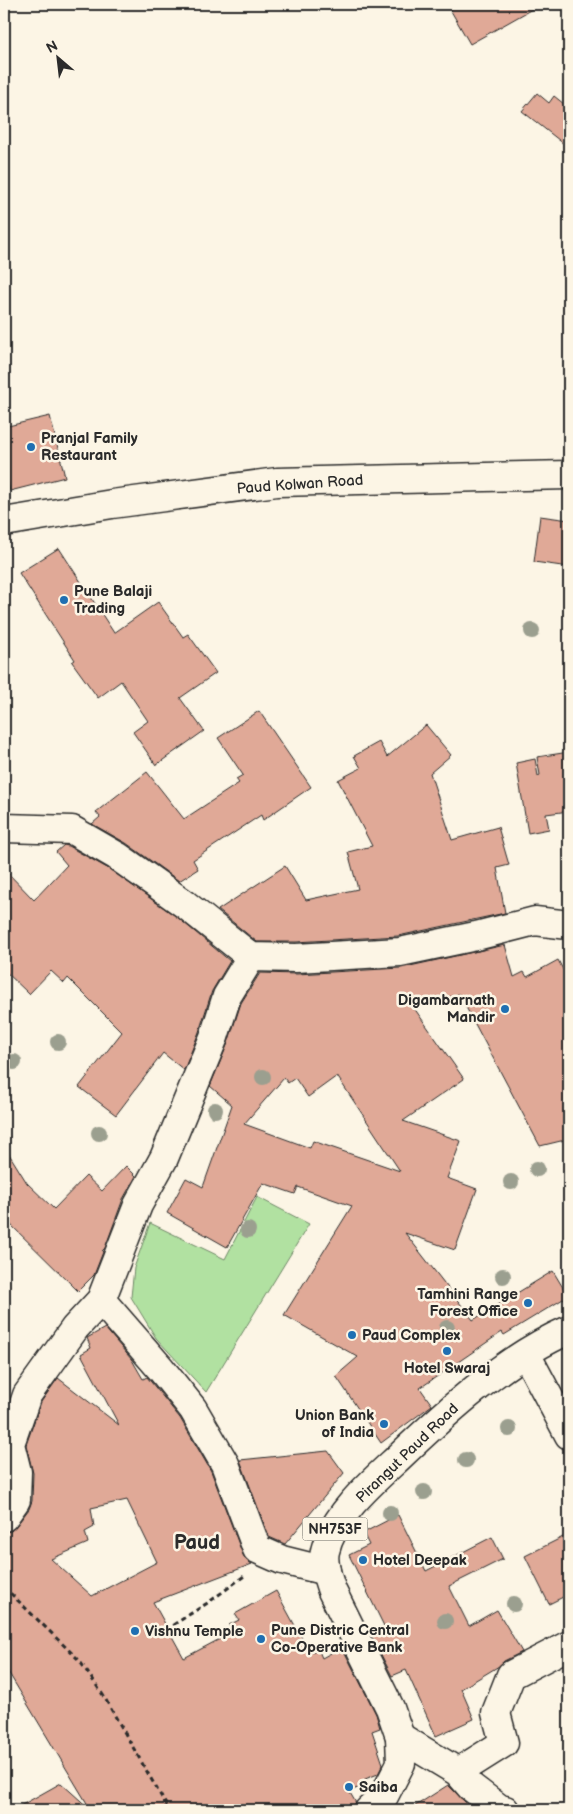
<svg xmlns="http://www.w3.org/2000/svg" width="573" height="1814" font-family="'Balsamiq Sans',sans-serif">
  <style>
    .green { fill: #b1e1a1; stroke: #6e8666 }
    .building { fill: #e0a997; stroke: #2b2b2b; fill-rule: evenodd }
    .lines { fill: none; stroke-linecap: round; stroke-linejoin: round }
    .minor-casing { stroke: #2b2b2b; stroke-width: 31 }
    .major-casing { stroke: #2b2b2b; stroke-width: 31 }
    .path { stroke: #2b2b2b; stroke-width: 3; stroke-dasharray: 5 4; stroke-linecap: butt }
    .minor { stroke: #fcf5e5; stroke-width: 28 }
    .major { stroke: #fcf5e5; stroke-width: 28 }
    .tree { fill: #9b9f8f }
    .poi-dot { fill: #1f6fb2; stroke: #fcf5e5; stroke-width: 2 }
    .labels { text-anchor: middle; stroke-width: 5; stroke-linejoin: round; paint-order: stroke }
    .shield { fill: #fcf5e5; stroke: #6a6863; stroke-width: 1 }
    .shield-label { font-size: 14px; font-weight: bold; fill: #2b2b2b }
    .poi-label { font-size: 15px; font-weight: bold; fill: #2b2b2b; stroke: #fcf5e5; text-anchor: start }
    .street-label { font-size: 15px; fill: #2b2b2b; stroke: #fcf5e5 }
    .district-label { font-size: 20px; font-weight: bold; fill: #2b2b2b; stroke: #fcf5e5 }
  </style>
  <rect width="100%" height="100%" fill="#fcf5e5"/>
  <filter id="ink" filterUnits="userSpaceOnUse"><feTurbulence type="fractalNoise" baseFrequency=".02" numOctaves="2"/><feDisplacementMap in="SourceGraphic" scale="10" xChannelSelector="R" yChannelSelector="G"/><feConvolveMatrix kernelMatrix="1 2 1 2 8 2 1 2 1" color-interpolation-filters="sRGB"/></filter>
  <g filter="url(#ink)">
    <!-- green -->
    <path class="green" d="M257,1197L309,1224L206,1392L156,1338L131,1297L134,1268L150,1223L225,1259Z"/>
    <!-- building -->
    <path class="building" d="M447,4H541L470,44Z
      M537,93L549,103L554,96L569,108V148L522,111Z
      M50,416L65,477L10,491L4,466V427Z
      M540,516L569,520V567L534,562Z
      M59,548L114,633L158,602L183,637L188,634L216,673L180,698L204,731L156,765L133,732L148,721L121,681L98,698L72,662L75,660L19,573Z
      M259,711L311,787L263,820L261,815L193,860L198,869L179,881L126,843L92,824L100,817L96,812L147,772L184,819L239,783L236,779L243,775L218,738Z
      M426,725L451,755L430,773L452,840L498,827L509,865L497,868L505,913L398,936L296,942H257L218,910L285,866L306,900L358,889L348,852L372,846L338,780L361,768L354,756L379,742L387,757Z
      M569,752V811L546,814L549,829L528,833L516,763L535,759L538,776L540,775L537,757Z
      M64,845L68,846L109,869L177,917L230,961L212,991L199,1032L184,1070L163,1053L116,1115L79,1087L122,1032L68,978L64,983L51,971L29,994L4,970V869L34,900L67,865L56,852Z
      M505,945L514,977L524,972L527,977L558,960L569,981V1139L540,1146L459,994L414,1008L464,1079L403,1121L461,1141L447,1178L477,1189L455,1250L405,1233L473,1320L553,1271L568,1296L504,1335L502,1332L420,1388L432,1405L381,1443L336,1376L358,1357L284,1315L352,1206L298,1187L295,1194L263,1183L227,1247L167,1213L186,1178L203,1187L232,1105L210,1086L228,1043L241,1003L260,973L297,974L401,968ZM337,1076L400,1171L313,1141L310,1148L244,1124L284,1078L288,1083L295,1078L308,1097Z
      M4,1146L27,1183L54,1209L86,1176L102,1191L126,1166L136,1176L123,1199L105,1248L102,1251L103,1252L94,1275L78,1291L4,1218Z
      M105,1328L132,1360L143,1379L147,1377L180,1418L211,1471L243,1555L246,1560L252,1564L153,1602L184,1658L233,1632L229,1625L239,1620L235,1614L276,1591L310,1653L318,1649L322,1658L342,1647L376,1714L380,1728L372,1731L383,1764L378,1774L365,1779L367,1785L349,1791L356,1803L354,1810H13L61,1783L91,1810L4,1665V1532L11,1531L16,1526L29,1509L32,1501L33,1473L26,1445L41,1402L58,1378L119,1425L81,1354L91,1348L87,1338ZM127,1500L157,1562L92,1596L51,1559L88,1543L85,1532L94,1527L91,1508Z
      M328,1451L344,1473L285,1544L269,1537L240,1460Z
      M398,1515L426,1571L492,1537L503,1559L449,1586L469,1626L497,1610L522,1652L504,1661L499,1666L461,1689L474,1719L436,1736L406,1670L392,1676L370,1633L384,1626L349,1555L369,1545L363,1533Z
      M569,1534V1594L549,1604L525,1556Z
      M448,1785L473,1810H409Z"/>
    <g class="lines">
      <!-- minor casing -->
      <g class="minor-casing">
        <path id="minor" d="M4,828L72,830L117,856L186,905L251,957L296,958L400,952L476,936L535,921L569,925
          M101,1300L161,1369L193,1409L225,1464L257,1549L282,1560L326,1571
          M526,1354L569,1435
          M4,1517L16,1500L17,1472L10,1444L27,1395L75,1328L101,1300L138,1205L164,1158L214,1037L227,996L251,957
          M400,1737L458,1772L471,1787L500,1809L505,1810
          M458,1772L504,1743L496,1713L511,1675L569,1645"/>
      </g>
      <!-- major casing -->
      <g class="major-casing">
        <path id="major" d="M4,522L112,504L277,482L569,475
          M369,1810L384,1796L401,1763L400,1737L390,1708L332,1591C328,1579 322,1564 325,1551C333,1516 372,1482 397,1459C446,1412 506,1357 569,1330"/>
      </g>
      <!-- path -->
      <path class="path" d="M4,1587L79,1660L103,1695L169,1810
        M173,1625L209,1602L247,1574"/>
      <!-- minor -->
      <use href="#minor" class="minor"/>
      <!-- major -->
      <use href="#major" class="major"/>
    </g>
    <!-- trees -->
    <g class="tree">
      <circle cx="532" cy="631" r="8"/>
      <circle cx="58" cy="1042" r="8"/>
      <circle cx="14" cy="1062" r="8"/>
      <circle cx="263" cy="1077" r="8"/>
      <circle cx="215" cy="1110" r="8"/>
      <circle cx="99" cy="1133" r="8"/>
      <circle cx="537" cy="1169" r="8"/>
      <circle cx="511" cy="1182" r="8"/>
      <circle cx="248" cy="1230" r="8"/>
      <circle cx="503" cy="1276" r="8"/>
      <circle cx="447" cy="1328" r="8"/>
      <circle cx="509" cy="1429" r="8"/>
      <circle cx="466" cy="1460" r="8"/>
      <circle cx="424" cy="1492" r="8"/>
      <circle cx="390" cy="1513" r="8"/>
      <circle cx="514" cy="1604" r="8"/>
      <circle cx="445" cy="1621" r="8"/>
    </g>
  </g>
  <!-- markers -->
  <g class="poi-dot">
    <circle cx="31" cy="447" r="5"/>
    <circle cx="64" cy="600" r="5"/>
    <circle cx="505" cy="1009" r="5"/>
    <circle cx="528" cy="1303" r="5"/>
    <circle cx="352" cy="1335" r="5"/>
    <circle cx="447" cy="1351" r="5"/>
    <circle cx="384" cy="1424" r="5"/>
    <circle cx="363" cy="1560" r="5"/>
    <circle cx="135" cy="1631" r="5"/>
    <circle cx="261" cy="1639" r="5"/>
    <circle cx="349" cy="1787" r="5"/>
  </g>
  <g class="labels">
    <!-- shield labels -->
    <rect class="shield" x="302.5" y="1517.5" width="65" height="23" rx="4"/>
    <g class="shield-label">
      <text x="335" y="1534">NH753F</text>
    </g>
    <!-- poi labels -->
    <g class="poi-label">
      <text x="41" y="443">Pranjal Family<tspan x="41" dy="17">Restaurant</tspan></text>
      <text x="74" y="596">Pune Balaji<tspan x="74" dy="17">Trading</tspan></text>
      <text x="495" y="1005" text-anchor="end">Digambarnath<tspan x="495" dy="17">Mandir</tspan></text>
      <text x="518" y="1299" text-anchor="end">Tamhini Range<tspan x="518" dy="17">Forest Office</tspan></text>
      <text x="362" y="1340">Paud Complex</text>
      <text x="447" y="1373" text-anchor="middle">Hotel Swaraj</text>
      <text x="374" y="1420" text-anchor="end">Union Bank<tspan x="374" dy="17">of India</tspan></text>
      <text x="373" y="1565">Hotel Deepak</text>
      <text x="271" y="1635">Pune Distric Central<tspan x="271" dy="17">Co-Operative Bank</tspan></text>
      <text x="145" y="1636">Vishnu Temple</text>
      <text x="359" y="1792">Saiba</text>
    </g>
    <!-- street labels -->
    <g class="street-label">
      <text transform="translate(300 484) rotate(-4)" y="5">Paud Kolwan Road</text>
      <text transform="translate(407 1453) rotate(-44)" y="5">Pirangut Paud Road</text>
    </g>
    <!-- district labels -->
    <g class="district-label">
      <text x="197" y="1549">Paud</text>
    </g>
  </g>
  <!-- margin -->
  <rect width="573" height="1814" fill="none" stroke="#fcf5e5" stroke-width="20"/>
  <rect x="10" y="10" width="553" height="1794" fill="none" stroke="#2b2b2b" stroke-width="2" filter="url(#ink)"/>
  <!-- north arrow -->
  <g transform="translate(58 58) rotate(332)" stroke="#fcf5e5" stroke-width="4" paint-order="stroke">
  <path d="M0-4L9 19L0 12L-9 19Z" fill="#2b2b2b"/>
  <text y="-8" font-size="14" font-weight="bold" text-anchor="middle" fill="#2b2b2b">N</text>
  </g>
</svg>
